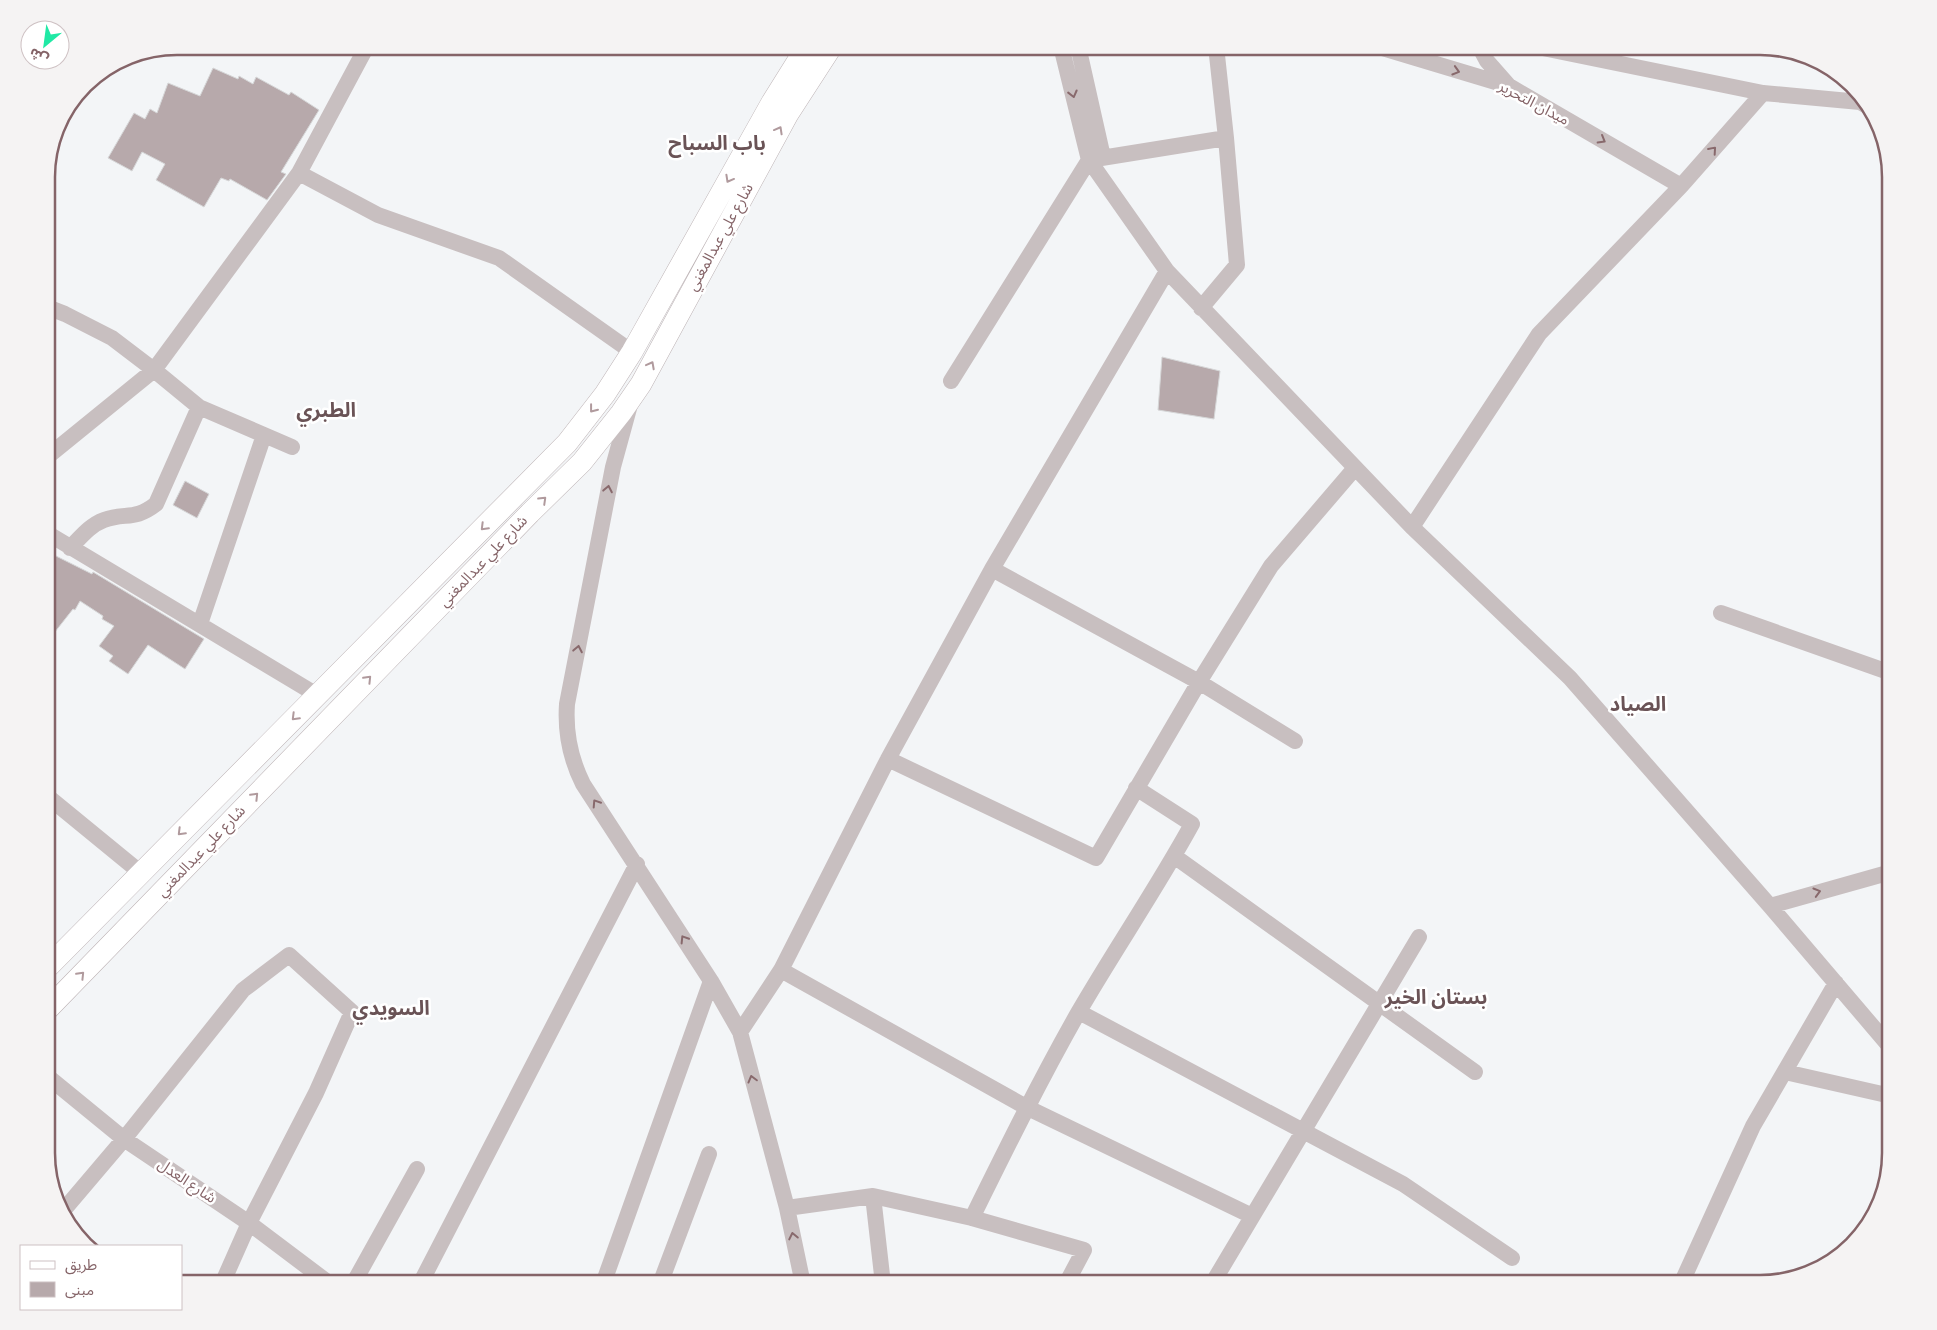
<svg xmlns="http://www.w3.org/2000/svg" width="1937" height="1330" font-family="Ubuntu,'Noto Sans Arabic',sans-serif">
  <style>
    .building { fill: #b7a9ab; stroke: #d6d7d8 }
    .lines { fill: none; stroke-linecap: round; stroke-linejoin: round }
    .major-casing { stroke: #bcb2b4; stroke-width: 22 }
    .minor { stroke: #c8bfc0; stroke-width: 16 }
    .major { stroke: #fff; stroke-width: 21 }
    .oneway { stroke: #88696c }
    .oneway2 { stroke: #b09a9d }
    .labels { text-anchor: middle; stroke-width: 5; stroke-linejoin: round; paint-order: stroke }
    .street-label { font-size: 15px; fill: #856468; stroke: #fff }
    .district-label { font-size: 20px; font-weight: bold; fill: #6a5356; stroke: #fff }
    .rim { fill: none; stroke: #856468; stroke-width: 2.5 }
  </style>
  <rect width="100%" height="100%" fill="#f3f5f7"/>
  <!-- building -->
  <path class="building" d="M213,68L238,79L239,76L253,84L256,77L289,95L291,92L319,110L281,172L286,174L267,200L230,179L229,181L221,178L204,207L156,180L165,164L142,152L132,171L108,158L134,113L145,119L150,109L157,113L168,83L200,96Z
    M1162,357L1220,371L1214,419L1158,410Z
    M185,481L209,494L197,518L173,505Z
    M52,554L92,574L93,572L204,639L185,669L148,645L128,674L109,661L113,656L99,646L114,626L102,619L103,616L80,601L75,610L73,609L47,642V565Z"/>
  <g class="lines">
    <!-- major casing -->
    <g class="major-casing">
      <path id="major" d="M47,968L567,443L605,394L632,352L772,102L807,46
        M47,1010L530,513L582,462L621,413L641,384L788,114L832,46"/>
    </g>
    <!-- minor -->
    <path class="minor" d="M1061,46L1089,160L1167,271L1412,527L1570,678L1770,906L1891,1048
      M1078,46L1103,157
      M1376,46L1509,86L1681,186
      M1479,46L1487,61L1509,86
      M1533,46L1763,93L1860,102L1870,108
      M299,173L378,215L499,258L632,352
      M47,307L65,314L112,338L154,370L199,407L292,447
      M1201,308L1237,265L1226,138L1216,46
      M951,381L1089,160L1226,138
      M630,405L613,467L567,704C565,733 570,758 583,784L711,981L740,1032L781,970L888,759L992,569L1167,271
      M47,457L154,370L299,173L367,46
      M1412,527L1539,334L1681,186L1763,93
      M47,533L317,695
      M70,548C80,538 90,525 104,520C126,512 134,521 156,504L199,407
      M992,569L1199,682L1295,741
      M1721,613L1891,673
      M200,624L264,435
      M888,759L1096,858L1199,682L1271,566L1355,468
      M47,796L141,873
      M1174,856L1475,1072
      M1770,906L1891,872
      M781,970L1026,1107L1252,1216
      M1079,1012L1403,1184L1512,1258
      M740,1032L787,1208L803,1284
      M1785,1072L1891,1096
      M47,1076L124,1139L249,1223L330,1284
      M873,1196L883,1284
      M787,1208L873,1196L972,1218L1084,1250L1066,1284
      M62,1212L124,1139L243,990L289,955L352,1012L316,1093L249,1223L222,1284
      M972,1218C1006,1149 1040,1080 1078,1013C1115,949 1157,888 1192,824L1136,788
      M353,1284L417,1169
      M420,1284L637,864
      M603,1284L711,981
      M660,1284L709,1154
      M1212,1284L1419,937
      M1681,1284L1753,1126L1836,983"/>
    <!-- major -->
    <use href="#major" class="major"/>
  </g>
  <!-- one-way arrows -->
  <defs><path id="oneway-chevron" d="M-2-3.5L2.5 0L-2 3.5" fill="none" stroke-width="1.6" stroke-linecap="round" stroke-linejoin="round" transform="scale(1.25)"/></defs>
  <g class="oneway">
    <use href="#oneway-chevron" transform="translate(1456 71) rotate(17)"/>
    <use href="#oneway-chevron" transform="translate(1073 94) rotate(76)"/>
    <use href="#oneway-chevron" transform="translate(1602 140) rotate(30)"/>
    <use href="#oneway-chevron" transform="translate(1713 150) rotate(-49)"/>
    <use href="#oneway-chevron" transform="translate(608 489) rotate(-79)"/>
    <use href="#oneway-chevron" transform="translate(578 649) rotate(-79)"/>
    <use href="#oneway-chevron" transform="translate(596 803) rotate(-123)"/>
    <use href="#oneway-chevron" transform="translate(1817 892) rotate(-16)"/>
    <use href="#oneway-chevron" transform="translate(684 939) rotate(-122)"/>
    <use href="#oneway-chevron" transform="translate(752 1079) rotate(-105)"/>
    <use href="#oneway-chevron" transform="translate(793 1236) rotate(-102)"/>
  </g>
  <g class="oneway2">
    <use href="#oneway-chevron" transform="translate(779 130) rotate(-61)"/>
    <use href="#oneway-chevron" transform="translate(729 179) rotate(119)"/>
    <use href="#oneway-chevron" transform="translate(651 365) rotate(-62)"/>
    <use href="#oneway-chevron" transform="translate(593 409) rotate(128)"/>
    <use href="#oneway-chevron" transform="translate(543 500) rotate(-44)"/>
    <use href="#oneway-chevron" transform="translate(484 527) rotate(135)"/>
    <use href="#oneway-chevron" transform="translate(368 679) rotate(-46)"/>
    <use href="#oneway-chevron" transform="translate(295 717) rotate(135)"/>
    <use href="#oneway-chevron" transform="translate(255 796) rotate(-46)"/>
    <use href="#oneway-chevron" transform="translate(181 832) rotate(135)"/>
    <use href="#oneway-chevron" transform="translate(81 975) rotate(-46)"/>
  </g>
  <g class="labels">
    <!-- street labels -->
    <g class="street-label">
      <text transform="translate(1534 103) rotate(28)" y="5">ميدان التحرير</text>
      <text transform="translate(720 237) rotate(-61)" y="5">شارع علي عبدالمغني</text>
      <text transform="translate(483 561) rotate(-46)" y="5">شارع علي عبدالمغني</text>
      <text transform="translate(201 851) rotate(-46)" y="5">شارع علي عبدالمغني</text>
      <text transform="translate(187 1181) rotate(34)" y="5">شارع العدل</text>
    </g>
    <!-- district labels -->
    <g class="district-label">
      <text x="717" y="150">باب السباح</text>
      <text x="326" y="417">الطبري</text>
      <text x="1638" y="711">الصياد</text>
      <text x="1436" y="1004">بستان الخير</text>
      <text x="391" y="1015">السويدي</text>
    </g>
  </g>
  <!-- crop -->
  <path d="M0 0H1937V1330H0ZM177 55H1760A122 122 0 0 1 1882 177V1153A122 122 0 0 1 1760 1275H177A122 122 0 0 1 55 1153V177A122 122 0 0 1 177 55Z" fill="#f5f3f3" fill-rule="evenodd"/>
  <path class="rim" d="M177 55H1760A122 122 0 0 1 1882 177V1153A122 122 0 0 1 1760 1275H177A122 122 0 0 1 55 1153V177A122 122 0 0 1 177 55Z"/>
  <!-- legend -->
  <rect x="20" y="1245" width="162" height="65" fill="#ffffff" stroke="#cec1c3"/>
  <rect x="30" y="1261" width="25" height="8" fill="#ffffff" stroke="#cec1c3"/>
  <text x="65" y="1270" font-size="15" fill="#856468">طريق</text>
  <rect x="30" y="1282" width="25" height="15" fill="#b7a9ab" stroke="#cec1c3"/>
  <text x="65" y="1295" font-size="15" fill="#856468">مبنى</text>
  <!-- north arrow -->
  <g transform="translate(45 45) rotate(209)"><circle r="24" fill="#ffffff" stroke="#cec1c3"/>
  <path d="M0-4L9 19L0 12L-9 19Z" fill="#20e9a5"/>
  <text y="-8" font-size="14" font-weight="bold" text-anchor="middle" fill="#856468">ش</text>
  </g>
</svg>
